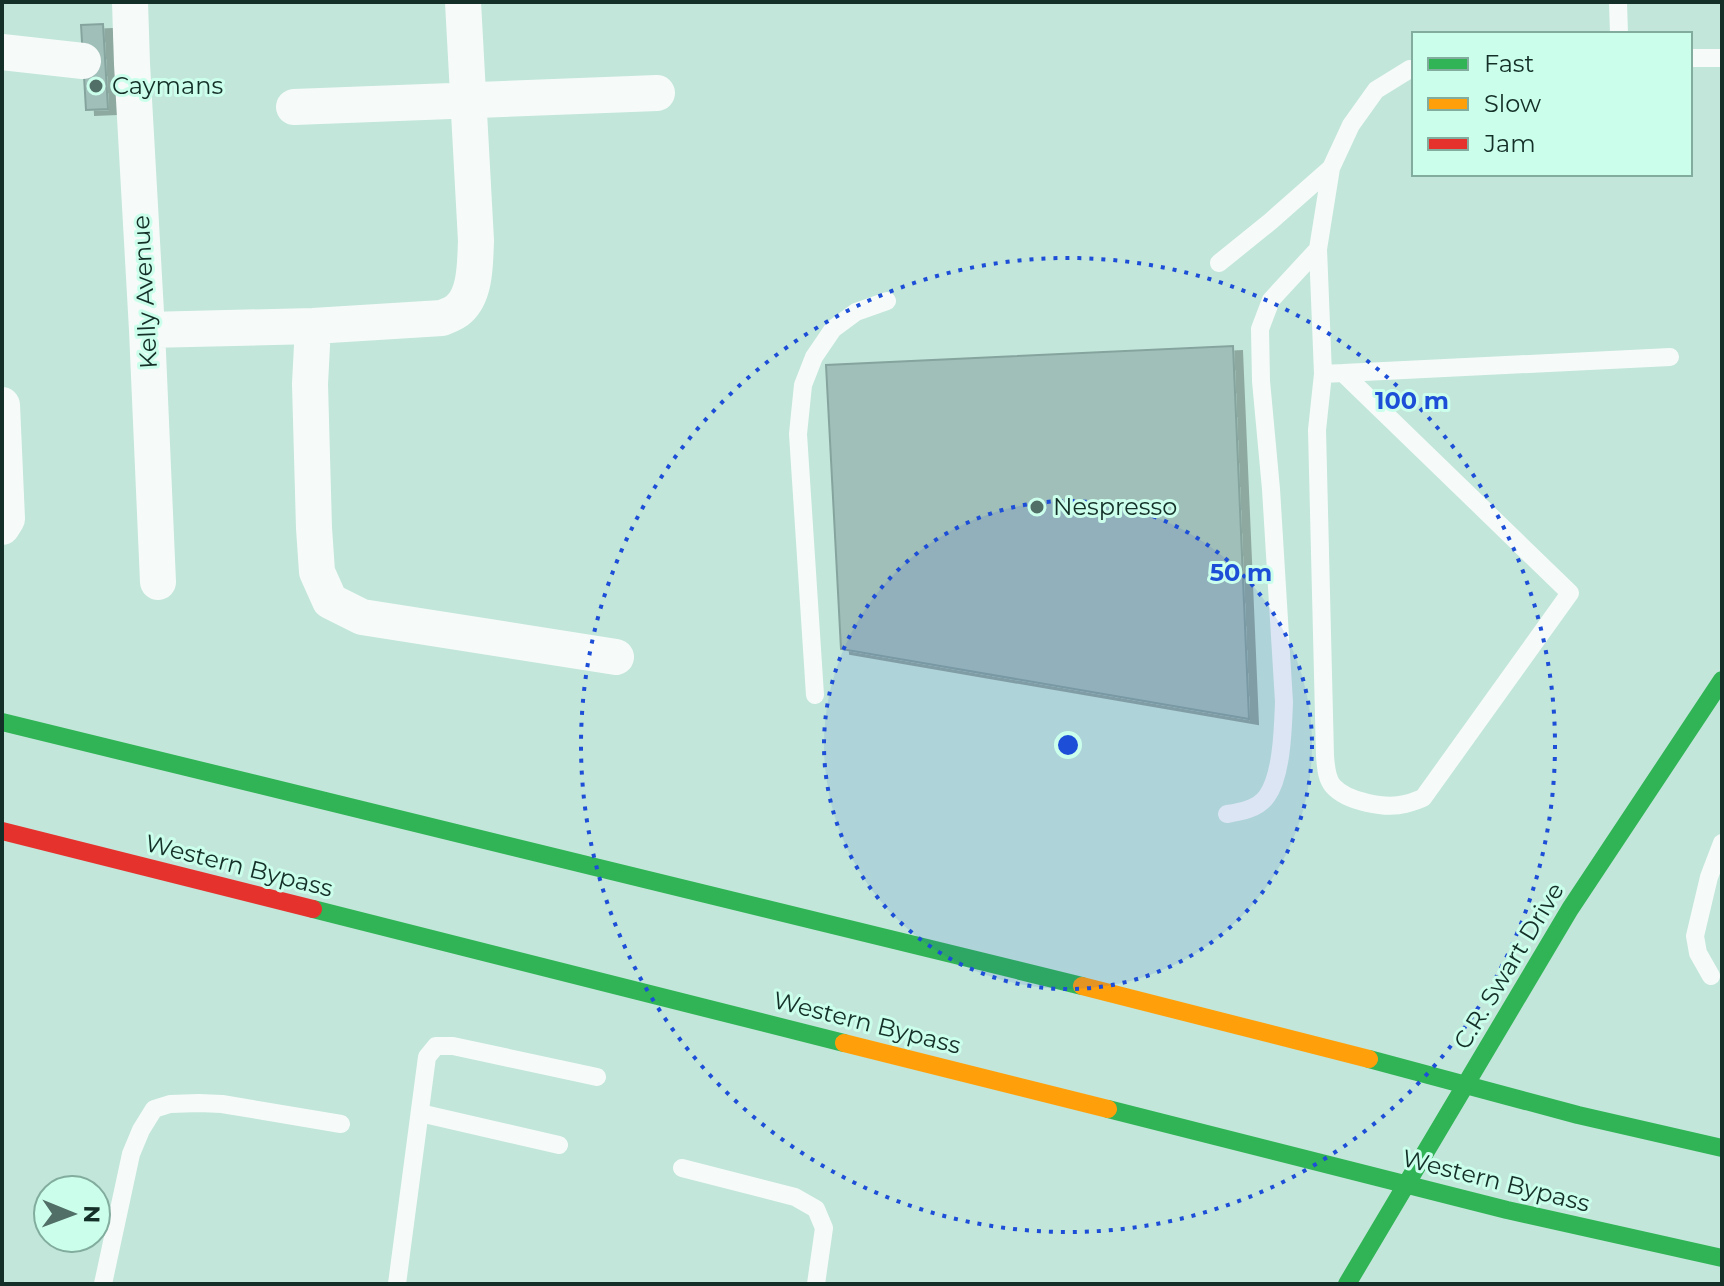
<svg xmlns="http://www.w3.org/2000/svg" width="1724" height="1286" font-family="Montserrat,sans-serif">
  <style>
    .building { fill: #a1bfb9; stroke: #86a49e; stroke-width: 2; filter: url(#shadow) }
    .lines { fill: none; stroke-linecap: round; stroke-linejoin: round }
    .lane { stroke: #f6fbf9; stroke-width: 18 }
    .street { stroke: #f6fbf9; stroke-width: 36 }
    .fast { stroke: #30b455; stroke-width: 18 }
    .slow { stroke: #ff9f0a; stroke-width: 18 }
    .jam { stroke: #e5322d; stroke-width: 18 }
    .ring { fill: none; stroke: #1d4ed8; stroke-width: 4; stroke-dasharray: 4 8 }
    .poi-dot { fill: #516f66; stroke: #cbffec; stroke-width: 3 }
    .labels { text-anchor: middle; stroke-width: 6; stroke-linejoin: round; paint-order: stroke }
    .poi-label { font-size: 24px; fill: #142f27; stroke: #cbffec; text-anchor: start }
    .street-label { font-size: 24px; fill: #142f27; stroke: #cbffec }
    .centre { fill: #1d4ed8; stroke: #cbffec; stroke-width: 4 }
    .ring-label { font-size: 24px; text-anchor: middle; font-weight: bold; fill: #1d4ed8; stroke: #cbffec; stroke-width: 6; stroke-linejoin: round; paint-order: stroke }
  </style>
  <defs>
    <filter id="shadow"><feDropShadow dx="9" dy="5" stdDeviation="0" flood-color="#0004"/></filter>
  </defs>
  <rect width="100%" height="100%" fill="#c2e6da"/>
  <!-- building -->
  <path class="building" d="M103,24L108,109L86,110L81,25Z
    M1233,346L1249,719L841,649L826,365Z"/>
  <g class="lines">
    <!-- lane -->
    <path class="lane" d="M1618,2L1619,34
      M1690,58H1722
      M1414,69H1410L1376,90L1351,125L1331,168L1318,249L1323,374L1670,357
      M1219,263L1271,221L1331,168
      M1323,374L1317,430L1325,756C1326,766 1326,778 1333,786C1347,802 1386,809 1405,804C1411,803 1418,800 1423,798L1570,593L1343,373
      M815,695L798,434L803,385L814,357L833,329L856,312L887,301
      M1227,814C1240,812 1258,809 1267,796C1282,775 1283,728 1284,702L1271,489L1261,381L1260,329L1271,300L1318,249
      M1711,976L1698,953L1695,936L1709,877L1722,843
      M420,1113L559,1145
      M682,1168L795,1197L816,1209L824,1228L816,1284
      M103,1284L131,1154L141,1130L154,1109L170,1104L199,1103L222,1104L341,1124
      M397,1284L427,1057L436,1046H453L597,1077"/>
    <!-- street -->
    <path class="street" d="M130,2L132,64L147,330L158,582
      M2,52L83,61
      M294,107L657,93
      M313,326L310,384L314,528L317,572L330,601L362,617L616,657
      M147,330L313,326L442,318C447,316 455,313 459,309C476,294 475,262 476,241L463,2
      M2,405L7,519L2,527"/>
    <!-- fast -->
    <path class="fast" d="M2,722L1082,986
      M313,909L844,1043
      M1369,1059L1578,1115L1722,1148
      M1108,1109L1507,1210L1722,1258
      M1347,1284L1570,909L1722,680"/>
    <!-- slow -->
    <path class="slow" d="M1082,986L1369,1059
      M844,1043L1108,1109"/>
    <!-- jam -->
    <path class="jam" d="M2,831L313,909"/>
  </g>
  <!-- distance rings -->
  <circle cx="1068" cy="745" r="244" fill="#1d4ed8" fill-opacity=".12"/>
  <g class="ring">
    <circle cx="1068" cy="745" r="244"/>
    <circle cx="1068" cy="745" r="487"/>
  </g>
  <!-- markers -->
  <g class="poi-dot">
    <circle cx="96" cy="86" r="8"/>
    <circle cx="1037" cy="507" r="8"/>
  </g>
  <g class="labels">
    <!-- poi labels -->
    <g class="poi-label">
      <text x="112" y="94">Caymans</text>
      <text x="1053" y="515">Nespresso</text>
    </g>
    <!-- street labels -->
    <g class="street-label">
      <text transform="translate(145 292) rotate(-93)" y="8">Kelly Avenue</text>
      <text transform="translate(239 866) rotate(14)" y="8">Western Bypass</text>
      <text transform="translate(1509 966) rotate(-59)" y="8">C.R. Swart Drive</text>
      <text transform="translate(867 1023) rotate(14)" y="8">Western Bypass</text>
      <text transform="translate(1496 1181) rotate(14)" y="8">Western Bypass</text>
    </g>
  </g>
  <circle cx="1068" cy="745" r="12" class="centre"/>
  <g class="ring-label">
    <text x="1412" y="409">100 m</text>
    <text x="1241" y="581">50 m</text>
  </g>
  <!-- border -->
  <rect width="1724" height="1286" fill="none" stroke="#142f27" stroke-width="8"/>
  <!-- legend -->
  <rect x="1412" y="32" width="280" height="144" fill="#cbffec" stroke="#82ac9d" stroke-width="2"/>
  <rect x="1428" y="58" width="40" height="12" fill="#30b455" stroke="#82ac9d" stroke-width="2"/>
  <text x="1484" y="72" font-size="24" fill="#142f27">Fast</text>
  <rect x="1428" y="98" width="40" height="12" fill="#ff9f0a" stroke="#82ac9d" stroke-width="2"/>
  <text x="1484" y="112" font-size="24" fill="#142f27">Slow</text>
  <rect x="1428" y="138" width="40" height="12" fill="#e5322d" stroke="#82ac9d" stroke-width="2"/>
  <text x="1484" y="152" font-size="24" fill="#142f27">Jam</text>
  <!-- north arrow -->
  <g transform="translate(72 1214) rotate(91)"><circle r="38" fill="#cbffec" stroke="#82ac9d" stroke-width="2"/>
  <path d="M0-6L14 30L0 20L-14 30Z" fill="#516f66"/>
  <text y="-12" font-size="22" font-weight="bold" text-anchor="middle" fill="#142f27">N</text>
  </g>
</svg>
